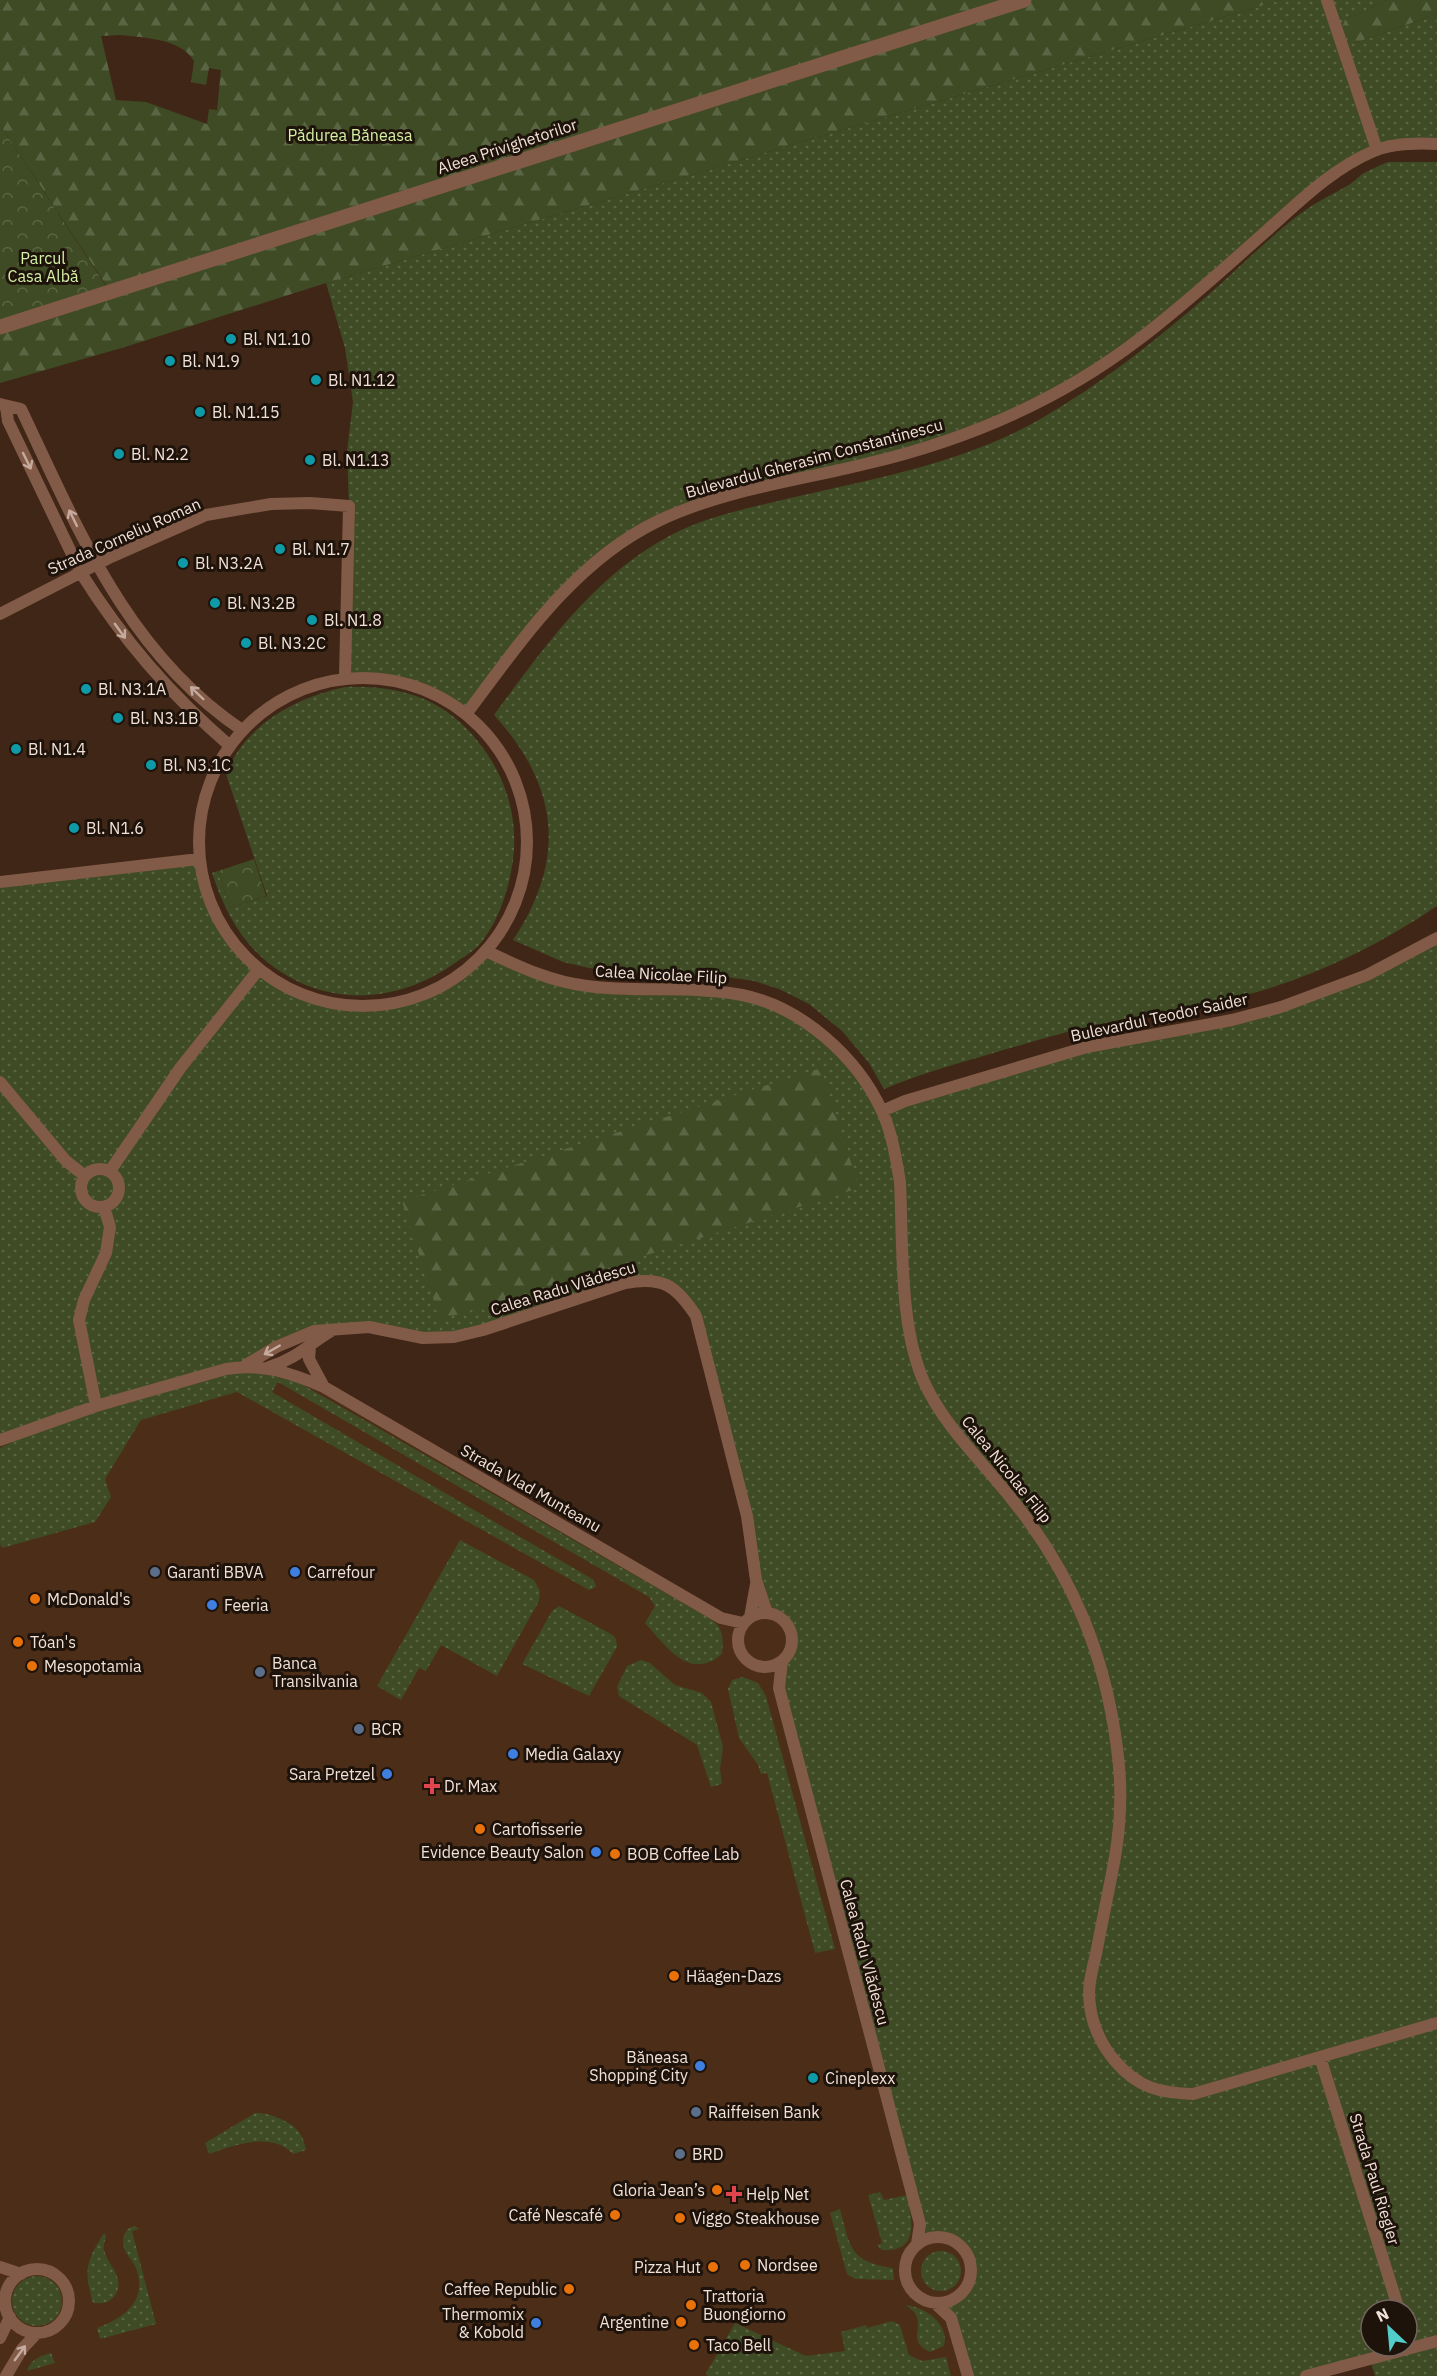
<svg xmlns="http://www.w3.org/2000/svg" width="1437" height="2376" font-family="'IBM Plex Sans',sans-serif">
  <style>
    .built { fill: #4c2d18 }
    .grass { fill: url(#grass-dots); fill-rule: evenodd }
    .forest { fill: url(#forest-firs); fill-rule: evenodd }
    .park { fill: url(#park-crowns) }
    .lines { fill: none; stroke-linecap: round; stroke-linejoin: round }
    .minor { stroke: #825a48; stroke-width: 12 }
    .tertiary { stroke: #825a48; stroke-width: 15 }
    .oneway { stroke: #c5ab9e }
    .culture-dot { fill: #0f9aa8; stroke: #1e130b; stroke-width: 2 }
    .service-dot { fill: #5c6f8a; stroke: #1e130b; stroke-width: 2 }
    .shop-dot { fill: #3f7fe0; stroke: #1e130b; stroke-width: 2 }
    .food-dot { fill: #e8710a; stroke: #1e130b; stroke-width: 2 }
    .health-dot { fill: #e0444e; stroke: #1e130b; stroke-width: 2 }
    .labels { text-anchor: middle; stroke-width: 6; stroke-linejoin: round; paint-order: stroke }
    .park-label { font-size: 16px; fill: #d4f1a5; stroke: #1e130b }
    .street-label { font-size: 16px; fill: #f2e1d7; stroke: #1e130b }
    .poi-label { font-size: 16px; fill: #f2e1d7; stroke: #1e130b; text-anchor: start }
  </style>
  <defs>
    <pattern id="grass-dots" width="8" height="8" patternUnits="userSpaceOnUse" patternTransform="scale(1.5)"><rect width="8" height="8" fill="#3e4b25"/><path d="M2 2h.1M6 6h.1" fill="none" stroke="#5a6544" stroke-width="1.8" stroke-linecap="round"/></pattern>
    <pattern id="forest-firs" width="22" height="20" patternUnits="userSpaceOnUse" patternTransform="scale(1.5)"><rect width="22" height="20" fill="#3e4b25"/><path d="M5 1l3.5 6h-7zM16 11l3.5 6h-7z" fill="#5a6544"/></pattern>
    <pattern id="park-crowns" width="20" height="18" patternUnits="userSpaceOnUse" patternTransform="scale(1.5)"><rect width="20" height="18" fill="#3e4b25"/><path d="M2 6a3 3 0 1 1 6 0M12 15a3 3 0 1 1 6 0" fill="none" stroke="#5a6544"/></pattern>
  </defs>
  <rect width="100%" height="100%" fill="#402616"/>
  <!-- built -->
  <path class="built" d="M226,1369L324,1387L739,1629L750,1617L758,1614L774,1615L786,1623L792,1637L791,1647L786,1657L773,1666L923,2240L940,2237L952,2239L962,2247L969,2258L970,2276L963,2291L953,2299L968,2376H0V1440Z"/>
  <!-- grass -->
  <path class="grass" d="M1281,0H1387L1345,20L1355,43L1437,14V144L1397,145L1355,160L1138,340L993,424L690,508L586,570L467,713C431,685 390,676 345,676L349,506L347,451L353,402L345,348L326,283Z
    M1388,162H1437V906C1381,944 1322,973 1257,992C1212,1004 1165,1011 1119,1020C1074,1029 1031,1042 987,1055C952,1065 917,1075 884,1089L869,1063L842,1031L809,1004L779,989L754,981L727,977L607,972L563,962L513,940C567,859 559,786 494,715C545,646 594,576 671,535C707,516 750,508 790,498C873,479 967,462 1042,418C1101,384 1155,341 1207,296C1237,270 1265,241 1296,217C1311,205 1329,196 1347,186C1353,183 1358,177 1364,173C1372,169 1380,165 1388,162Z
    M345,687C407,685 450,701 486,752C508,784 518,821 513,860C509,889 499,921 480,944C474,951 463,957 455,963C396,1005 323,1008 266,961C238,938 223,906 212,873L218,871L230,908L267,896L226,774C246,724 295,698 345,687Z
    M199,859C213,959 310,1030 410,1000C439,991 464,970 488,952L540,976L743,995L819,1032L882,1111L1087,1047L1281,1007L1437,938V2376H1375L1370,2359L1306,2376H968L947,2302C990,2284 967,2222 922,2240L773,1666C806,1652 793,1611 758,1614L752,1543L686,1300L647,1279L454,1337L335,1329L246,1365L0,1440V882ZM1371,2310H1407V2346H1371Z
    M243,1370L292,1380L303,1385L711,1619C723,1627 724,1640 722,1654C689,1682 666,1646 645,1623L655,1606L649,1597L278,1382L272,1392L594,1580L596,1587L589,1590L237,1392L141,1420L105,1479L111,1497L95,1522L2,1548L0,1544V1448L43,1427Z
    M460,1540L534,1580L540,1591L539,1601L497,1676L441,1645L426,1671L419,1668L401,1700L377,1686Z
    M559,1606L613,1635L616,1639L617,1647L589,1696L522,1664L552,1611Z
    M641,1660L650,1663L675,1685L702,1693L711,1702L723,1747L720,1769L722,1784L711,1787L697,1745L619,1696L617,1687L627,1666Z
    M743,1677L758,1683L766,1696L835,1949L815,1953L767,1773L761,1774L758,1765L739,1738L728,1689L732,1680Z
    M255,2113C268,2112 291,2121 299,2132C303,2137 305,2144 306,2150L293,2154C272,2131 234,2145 209,2154L205,2143Z
    M880,2192L884,2200L907,2195C912,2219 920,2253 882,2250L877,2245L882,2243L868,2195Z
    M840,2209C850,2247 850,2262 893,2268L894,2280L855,2279L847,2274L830,2213Z
    M135,2226L139,2229L132,2231L156,2324L100,2339L97,2328C124,2318 148,2301 136,2268C133,2261 126,2255 124,2248C121,2238 125,2228 135,2226Z
    M104,2233L106,2236C105,2241 103,2246 104,2250C108,2266 126,2278 115,2295C110,2303 102,2304 93,2303C84,2270 85,2263 104,2233Z
    M921 2271a20 20 0 1 1 40 0a20 20 0 1 1-40 0Z
    M12 2301a25 25 0 1 1 50 0a25 25 0 1 1-50 0Z
    M906,2305C925,2307 950,2324 944,2346L930,2352C907,2342 923,2329 916,2315C914,2311 909,2308 906,2305Z
    M892,2321L900,2325L909,2355L922,2361L946,2357L951,2376H707L706,2373L735,2323L806,2356L845,2351L841,2332L866,2325L867,2328Z
    M51,2353L55,2363L27,2371C31,2359 40,2356 51,2353Z"/>
  <!-- forest -->
  <path class="forest" d="M0,0H1281L326,283L125,347L0,383V327L110,291L0,125ZM120,35C144,38 181,38 194,61L191,82L206,85L209,68L221,70L217,110L209,109L207,124L146,102L116,100L101,36Z
    M1387,0H1437V14L1355,43L1348,40L1343,25L1345,20Z
    M821,1068L859,1188L440,1320L402,1201Z"/>
  <!-- park -->
  <path class="park" d="M0,125L110,292L0,327Z
    M254,859L266,896L230,908L218,871Z"/>
  <g class="lines">
    <!-- minor -->
    <path class="minor" d="M1327,0L1377,150
      M0,404L21,409C78,529 127,653 242,730
      M6,407L8,421L81,573C123,640 170,694 230,746
      M0,614L111,557L206,515L271,504L310,503L349,506L345,676
      M199 842a164 164 0 1 1 328 0a164 164 0 1 1-328 0Z
      M467,713C521,641 575,561 658,521C723,490 796,481 865,464C964,441 1058,401 1138,340C1182,307 1222,270 1263,234C1297,204 1331,169 1374,151C1393,143 1417,143 1437,144
      M0,882L199,859
      M488,952C520,967 551,982 587,986C638,993 691,985 742,995C802,1007 857,1057 882,1111C892,1133 896,1158 900,1182C903,1243 899,1326 924,1382C945,1428 984,1463 1014,1502C1073,1576 1105,1655 1117,1748C1122,1784 1121,1822 1115,1857C1109,1890 1102,1922 1096,1954C1092,1971 1087,1988 1090,2005C1092,2025 1102,2046 1115,2061C1138,2088 1160,2093 1193,2094L1437,2023
      M0,1082L66,1161L85,1176
      M882,1111L905,1101L1087,1047L1232,1020L1281,1007L1367,975L1437,938
      M81 1188a19 19 0 1 1 38 0a19 19 0 1 1-38 0Z
      M110,1171L181,1067L259,969
      M310,1347L309,1359L324,1387
      M246,1365L276,1347L314,1331L369,1327L423,1338L454,1337L483,1330L625,1283C662,1276 676,1285 696,1316L747,1516L756,1580L767,1613
      M269,1367C296,1359 309,1344 331,1331
      M96,1406L79,1320L84,1300L106,1253L110,1227L104,1207
      M0,1440L96,1406L226,1369C262,1363 291,1373 324,1387L721,1618L743,1623
      M738 1640a27 27 0 1 1 54 0a27 27 0 1 1-54 0Z
      M750,1617L756,1584
      M782,1661L779,1688L920,2224L917,2244
      M1320,2057L1399,2310
      M905 2270a33 33 0 1 1 66 0a33 33 0 1 1-66 0Z
      M0,2267L21,2274
      M5 2301a32 32 0 1 1 64 0a32 32 0 1 1-64 0Z
      M935,2303L951,2318L968,2376
      M1407,2336L1411,2347
      M0,2338L10,2317
      M6,2376L22,2349L37,2333
      M1306,2376L1437,2341"/>
    <!-- tertiary -->
    <path class="tertiary" d="M0,327L1024,0"/>
  </g>
  <!-- one-way arrows -->
  <defs><path id="oneway-shaft" d="M-6 0H5M1.5-3L5.5 0L1.5 3" fill="none" stroke-width="1.6" stroke-linecap="round" stroke-linejoin="round" transform="scale(1.5)"/></defs>
  <g class="oneway">
    <use href="#oneway-shaft" transform="translate(27 461) rotate(64)"/>
    <use href="#oneway-shaft" transform="translate(73 518) rotate(-116)"/>
    <use href="#oneway-shaft" transform="translate(120 631) rotate(54)"/>
    <use href="#oneway-shaft" transform="translate(197 693) rotate(-136)"/>
    <use href="#oneway-shaft" transform="translate(272 1350) rotate(150)"/>
    <use href="#oneway-shaft" transform="translate(20 2353) rotate(-54)"/>
  </g>
  <!-- markers -->
  <g class="culture-dot">
    <circle cx="231" cy="339" r="6"/>
    <circle cx="170" cy="361" r="6"/>
    <circle cx="316" cy="380" r="6"/>
    <circle cx="200" cy="412" r="6"/>
    <circle cx="119" cy="454" r="6"/>
    <circle cx="310" cy="460" r="6"/>
    <circle cx="280" cy="549" r="6"/>
    <circle cx="183" cy="563" r="6"/>
    <circle cx="215" cy="603" r="6"/>
    <circle cx="312" cy="620" r="6"/>
    <circle cx="246" cy="643" r="6"/>
    <circle cx="86" cy="689" r="6"/>
    <circle cx="118" cy="718" r="6"/>
    <circle cx="16" cy="749" r="6"/>
    <circle cx="151" cy="765" r="6"/>
    <circle cx="74" cy="828" r="6"/>
    <circle cx="813" cy="2078" r="6"/>
  </g>
  <g class="service-dot">
    <circle cx="155" cy="1572" r="6"/>
    <circle cx="260" cy="1672" r="6"/>
    <circle cx="359" cy="1729" r="6"/>
    <circle cx="696" cy="2112" r="6"/>
    <circle cx="680" cy="2154" r="6"/>
  </g>
  <g class="shop-dot">
    <circle cx="295" cy="1572" r="6"/>
    <circle cx="212" cy="1605" r="6"/>
    <circle cx="513" cy="1754" r="6"/>
    <circle cx="387" cy="1774" r="6"/>
    <circle cx="596" cy="1852" r="6"/>
    <circle cx="700" cy="2066" r="6"/>
    <circle cx="536" cy="2323" r="6"/>
  </g>
  <g class="food-dot">
    <circle cx="35" cy="1599" r="6"/>
    <circle cx="18" cy="1642" r="6"/>
    <circle cx="32" cy="1666" r="6"/>
    <circle cx="480" cy="1829" r="6"/>
    <circle cx="615" cy="1854" r="6"/>
    <circle cx="674" cy="1976" r="6"/>
    <circle cx="717" cy="2190" r="6"/>
    <circle cx="615" cy="2215" r="6"/>
    <circle cx="680" cy="2218" r="6"/>
    <circle cx="745" cy="2265" r="6"/>
    <circle cx="713" cy="2267" r="6"/>
    <circle cx="569" cy="2289" r="6"/>
    <circle cx="691" cy="2305" r="6"/>
    <circle cx="681" cy="2322" r="6"/>
    <circle cx="694" cy="2345" r="6"/>
  </g>
  <g class="health-dot">
    <path d="M429 1777h6v6h6v6h-6v6h-6v-6h-6v-6h6z"/>
    <path d="M731 2185h6v6h6v6h-6v6h-6v-6h-6v-6h6z"/>
  </g>
  <g class="labels">
    <!-- park labels -->
    <g class="park-label">
      <text x="350" y="141">Pădurea Băneasa</text>
      <text x="43" y="264">Parcul<tspan x="43" dy="18">Casa Albă</tspan></text>
    </g>
    <!-- street labels -->
    <g class="street-label">
      <text transform="translate(507 146) rotate(-18)" y="6">Aleea Privighetorilor</text>
      <text transform="translate(814 458) rotate(-15)" y="6">Bulevardul Gherasim Constantinescu</text>
      <text transform="translate(124 536) rotate(-24)" y="6">Strada Corneliu Roman</text>
      <text transform="translate(661 974) rotate(3)" y="6">Calea Nicolae Filip</text>
      <text transform="translate(1159 1017) rotate(-12)" y="6">Bulevardul Teodor Saider</text>
      <text transform="translate(563 1288) rotate(-17)" y="6">Calea Radu Vlădescu</text>
      <text transform="translate(1007 1469) rotate(51)" y="6">Calea Nicolae Filip</text>
      <text transform="translate(531 1488) rotate(30)" y="6">Strada Vlad Munteanu</text>
      <text transform="translate(865 1952) rotate(75)" y="6">Calea Radu Vlădescu</text>
      <text transform="translate(1375 2179) rotate(73)" y="6">Strada Paul Riegler</text>
    </g>
    <!-- poi labels -->
    <g class="poi-label">
      <text x="243" y="345">Bl. N1.10</text>
      <text x="182" y="367">Bl. N1.9</text>
      <text x="328" y="386">Bl. N1.12</text>
      <text x="212" y="418">Bl. N1.15</text>
      <text x="131" y="460">Bl. N2.2</text>
      <text x="322" y="466">Bl. N1.13</text>
      <text x="292" y="555">Bl. N1.7</text>
      <text x="195" y="569">Bl. N3.2A</text>
      <text x="227" y="609">Bl. N3.2B</text>
      <text x="324" y="626">Bl. N1.8</text>
      <text x="258" y="649">Bl. N3.2C</text>
      <text x="98" y="695">Bl. N3.1A</text>
      <text x="130" y="724">Bl. N3.1B</text>
      <text x="28" y="755">Bl. N1.4</text>
      <text x="163" y="771">Bl. N3.1C</text>
      <text x="86" y="834">Bl. N1.6</text>
      <text x="167" y="1578">Garanti BBVA</text>
      <text x="307" y="1578">Carrefour</text>
      <text x="47" y="1605">McDonald's</text>
      <text x="224" y="1611">Feeria</text>
      <text x="30" y="1648">Tóan's</text>
      <text x="272" y="1669">Banca<tspan x="272" dy="18">Transilvania</tspan></text>
      <text x="44" y="1672">Mesopotamia</text>
      <text x="371" y="1735">BCR</text>
      <text x="525" y="1760">Media Galaxy</text>
      <text x="375" y="1780" text-anchor="end">Sara Pretzel</text>
      <text x="444" y="1792">Dr. Max</text>
      <text x="492" y="1835">Cartofisserie</text>
      <text x="584" y="1858" text-anchor="end">Evidence Beauty Salon</text>
      <text x="627" y="1860">BOB Coffee Lab</text>
      <text x="686" y="1982">Häagen-Dazs</text>
      <text x="688" y="2063" text-anchor="end">Băneasa<tspan x="688" dy="18">Shopping City</tspan></text>
      <text x="825" y="2084">Cineplexx</text>
      <text x="708" y="2118">Raiffeisen Bank</text>
      <text x="692" y="2160">BRD</text>
      <text x="705" y="2196" text-anchor="end">Gloria Jean’s</text>
      <text x="746" y="2200">Help Net</text>
      <text x="603" y="2221" text-anchor="end">Café Nescafé</text>
      <text x="692" y="2224">Viggo Steakhouse</text>
      <text x="757" y="2271">Nordsee</text>
      <text x="701" y="2273" text-anchor="end">Pizza Hut</text>
      <text x="557" y="2295" text-anchor="end">Caffee Republic</text>
      <text x="703" y="2302">Trattoria<tspan x="703" dy="18">Buongiorno</tspan></text>
      <text x="524" y="2320" text-anchor="end">Thermomix<tspan x="524" dy="18">&amp; Kobold</tspan></text>
      <text x="669" y="2328" text-anchor="end">Argentine</text>
      <text x="706" y="2351">Taco Bell</text>
    </g>
  </g>
  <!-- north arrow -->
  <g transform="translate(1389 2328) rotate(334)"><circle r="28" fill="#1e130b" stroke="#73655d" stroke-width="1.5"/>
  <path d="M0-4.5L10 22L0 15L-10 22Z" fill="#53cdca"/>
  <text y="-9" font-size="16" font-weight="bold" text-anchor="middle" fill="#f2e1d7">N</text>
  </g>
</svg>
